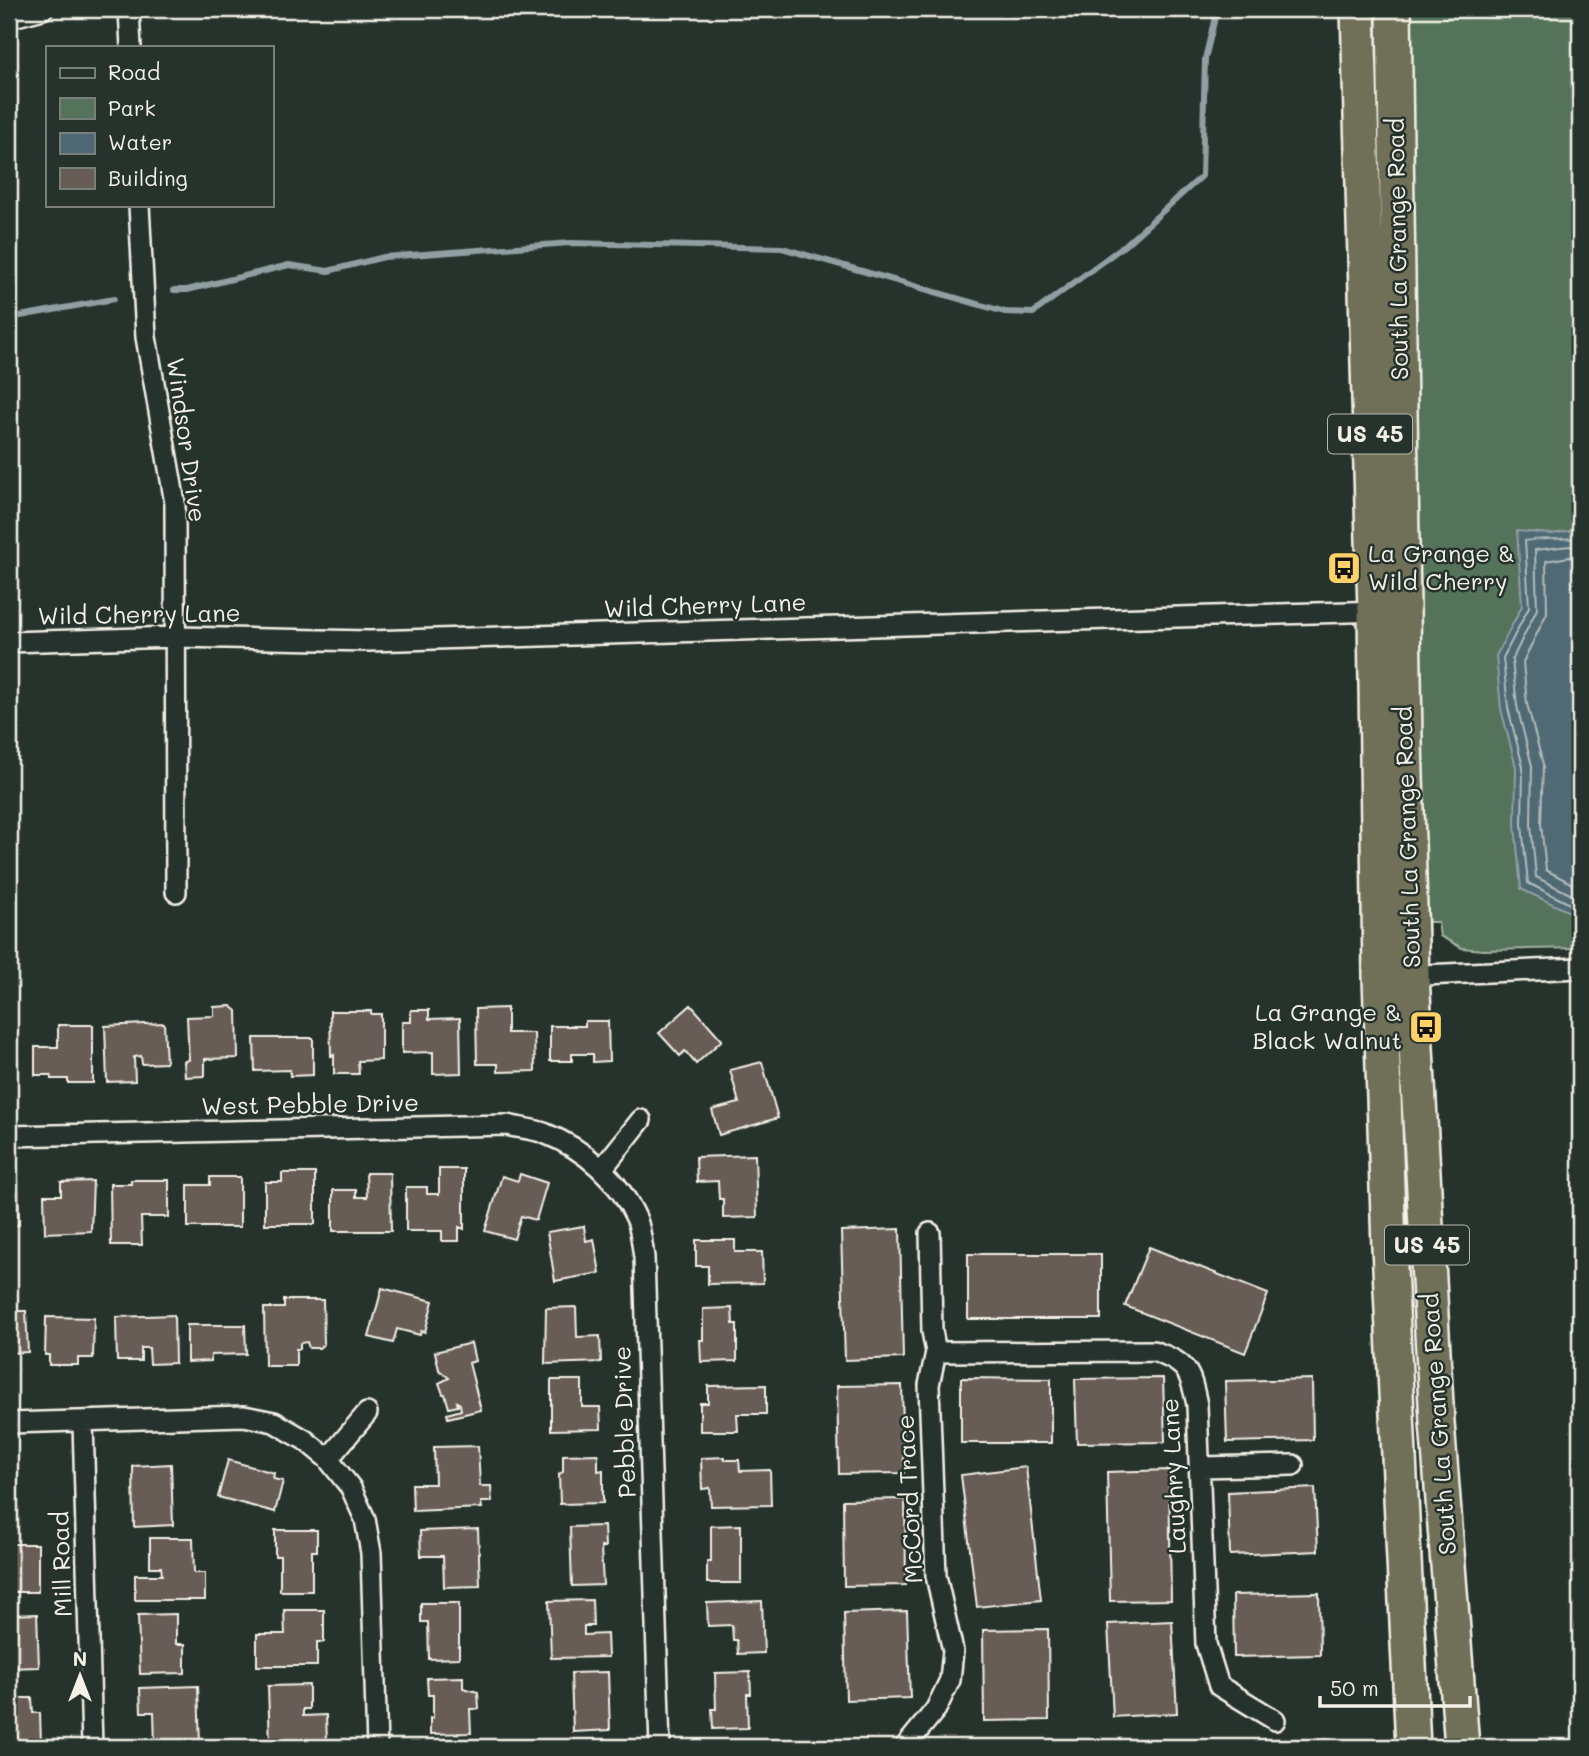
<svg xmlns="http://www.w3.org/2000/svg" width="1589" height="1756" font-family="Mali,sans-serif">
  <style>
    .green { fill: #55725a; stroke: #a4b2a1; stroke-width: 2 }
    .water { fill: #4f6974; stroke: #919fa2; stroke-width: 2 }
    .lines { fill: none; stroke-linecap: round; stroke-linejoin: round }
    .shore { stroke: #b2bbba; stroke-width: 2 }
    .stream { stroke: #919fa2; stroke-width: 6 }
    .building { fill: #685c56; stroke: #f4f1e8; stroke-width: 2 }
    .minor-casing { stroke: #f4f1e8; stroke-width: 24 }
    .trunk-casing { stroke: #f4f1e8; stroke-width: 38 }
    .minor { stroke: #26332d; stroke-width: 19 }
    .trunk { stroke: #706f59; stroke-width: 33 }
    .labels { text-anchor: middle; stroke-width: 5; stroke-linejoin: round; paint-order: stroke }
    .shield { fill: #26332d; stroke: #b6b8b0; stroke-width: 2 }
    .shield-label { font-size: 23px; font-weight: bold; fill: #f4f1e8 }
    .street-label { font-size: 24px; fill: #f4f1e8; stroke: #26332d }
    .poi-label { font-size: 24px; fill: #f4f1e8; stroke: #26332d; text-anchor: start }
  </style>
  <rect width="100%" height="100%" fill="#26332d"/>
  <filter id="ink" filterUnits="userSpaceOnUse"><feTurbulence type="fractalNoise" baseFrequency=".0143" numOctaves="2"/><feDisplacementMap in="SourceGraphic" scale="14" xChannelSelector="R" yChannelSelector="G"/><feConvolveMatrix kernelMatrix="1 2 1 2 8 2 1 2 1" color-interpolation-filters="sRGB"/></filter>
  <g filter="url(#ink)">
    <!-- green -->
    <path class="green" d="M1403,9H1580V948L1483,950L1462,948L1440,936L1438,922H1420Z"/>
    <!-- water -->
    <path class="water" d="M1574,530L1580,534V917L1521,889L1515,825L1516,767L1501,709L1496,656L1522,606L1517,531L1552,534Z"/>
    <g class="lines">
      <!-- shore -->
      <path class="shore" d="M1580,539C1572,538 1532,539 1525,541L1529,607L1503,658L1508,708L1523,767L1522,825L1528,883L1580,909
        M1580,548L1570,546L1535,550L1537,609L1512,660L1517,706L1532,766L1531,824L1536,877L1580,899
        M1580,558L1569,557L1546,561L1547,613L1523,662L1527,704L1543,764L1541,824L1546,870L1580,888"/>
      <!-- stream -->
      <path class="stream" d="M174,290H187L289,265L328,271L384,257L570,243L782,248L1005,312L1033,313L1125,245L1202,176L1205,59L1217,9
        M9,318L114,299"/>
    </g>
    <!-- building -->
    <path class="building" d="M691,1005L722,1040L696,1064L685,1051L680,1056L659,1033Z
      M231,1006L237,1011L238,1058L205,1059V1076L185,1077L184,1061L189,1060L187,1017L214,1016V1007Z
      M507,1008V1033H534L535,1071L498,1072V1064H477L476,1009Z
      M411,1010H429V1019L460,1018L461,1073L433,1074V1052L402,1053V1022H411Z
      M330,1011H371V1014H381V1060L358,1061L359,1074H334V1055L331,1056Z
      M585,1021H608L609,1061L593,1062V1054H572V1061H550V1026H585Z
      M164,1023L166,1063L142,1064L141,1056L134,1057L135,1081L107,1082L105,1026Z
      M58,1025H93V1083H68V1079H51V1075H35V1047H58Z
      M254,1038H313V1075L290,1076V1070L255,1071Z
      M9,1041H12L14,1082L9,1083Z
      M762,1062L778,1118L719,1135L712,1110L739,1103L730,1070Z
      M755,1155L757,1217L723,1218V1199H719L718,1181L697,1182L696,1157Z
      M439,1169H464V1229L459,1227V1241H442V1231H406V1187H427V1194H439Z
      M282,1173H315V1224H265V1182H282Z
      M366,1173H390L391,1231H333V1190H356V1197H367Z
      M520,1174L547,1183L536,1220L521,1216L514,1239L485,1231L502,1176L518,1181Z
      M210,1177H240V1227H188V1185H210Z
      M18,1180L19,1225H9V1181Z
      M131,1180H169V1217H141L142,1245H111L110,1184H131Z
      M93,1181L91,1231L45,1233L44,1195H61V1182Z
      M584,1226L586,1241L594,1239L600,1273L555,1281L547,1232Z
      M900,1229L903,1358L845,1360L841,1231Z
      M696,1240H735V1252H762L763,1283L708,1284V1266H696Z
      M1149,1247L1268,1294L1245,1353L1125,1306Z
      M968,1254H1101V1319H968Z
      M382,1288L433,1301L425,1332L421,1331L420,1335L397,1329L393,1343L369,1337Z
      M284,1300H323L324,1344L319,1348H309L307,1342L300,1343V1349H296V1366H265L264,1308H284Z
      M576,1307L577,1337L600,1336L601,1362L545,1364L546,1308Z
      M732,1308L733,1324H737V1361L701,1362L700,1340H703V1309Z
      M9,1311H26L28,1352L9,1353Z
      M174,1315L175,1363L150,1364L149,1348H141V1361H117L116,1317Z
      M46,1317L94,1318L93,1358H78V1365H49V1355H45Z
      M187,1325H245L246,1354L211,1355V1361L187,1362Z
      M471,1343L475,1361L469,1363L481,1410L448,1418L447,1414L461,1410L460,1404L457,1402L458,1406L449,1408L445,1394H443L439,1383L449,1378L439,1370L435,1352Z
      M961,1378L1051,1379V1443H961Z
      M1163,1378L1165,1442L1077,1443L1075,1379Z
      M1312,1379L1313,1440L1227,1442L1225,1381Z
      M551,1380H582V1407H600L601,1429L551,1430Z
      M766,1385V1414H737L738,1431H700V1403H708V1386Z
      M902,1385L904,1473L839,1474L837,1386Z
      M478,1446L480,1486H491L492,1502H481L482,1508L413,1511L412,1484H435L434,1447Z
      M598,1454V1471L603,1470V1503L560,1504L559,1474L563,1472V1455Z
      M725,1457V1460H739L740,1471L770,1470L771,1505L711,1506L710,1488L702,1489L701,1458Z
      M228,1460L274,1473L273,1479L283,1481L275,1512L218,1497Z
      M171,1464L173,1525L134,1527L133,1466Z
      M1026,1467L1041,1600L977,1607L961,1475Z
      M1169,1470L1171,1600L1110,1601L1107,1472Z
      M1315,1488L1318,1551L1230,1555L1228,1492Z
      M905,1499L906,1585L844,1586L843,1500Z
      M741,1525V1583H707V1561H711V1526Z
      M604,1526L605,1547H601L603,1585L572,1586L570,1527Z
      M478,1529L480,1586L444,1587L443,1556H421L420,1531Z
      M275,1530H317V1551H312V1591H280V1556H275Z
      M150,1538H193L194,1573H205V1600H135V1575H162L161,1567H150Z
      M9,1544H38V1592H9Z
      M1319,1593L1320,1655L1234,1657L1233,1595Z
      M592,1600L593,1626H584V1635L607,1634L608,1657L551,1658L549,1601Z
      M762,1601L764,1653L738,1654L737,1640H733L732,1625L708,1626L707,1603Z
      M421,1603H459V1658L429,1659L428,1622H421Z
      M284,1610H324V1642H317V1666H257V1634H285Z
      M907,1611L910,1698L846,1700L844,1613Z
      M37,1614L39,1667L9,1668V1615Z
      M176,1614V1644H185V1673L140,1674L138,1615Z
      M1172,1621L1177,1713L1113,1717L1108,1624Z
      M1048,1629L1049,1720L984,1721L983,1630Z
      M608,1672L610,1730L573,1732L571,1673Z
      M750,1672L751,1694H747L748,1728L713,1729L712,1709H716L715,1673Z
      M463,1677V1688L478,1692L479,1709H470L471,1733L430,1734V1718H433V1695H428L427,1678Z
      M309,1685V1709H303V1716L326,1715L327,1743L270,1744L268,1686Z
      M198,1686L200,1745L155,1746L154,1712H141L140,1688Z
      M9,1698H32L33,1713H40L41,1744L9,1745Z"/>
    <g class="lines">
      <!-- minor casing -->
      <g class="minor-casing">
        <path id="minor" d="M129,9L131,47
          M9,18L43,9
          M139,205L146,337L175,503L176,892
          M9,642L175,637L369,641L1383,611
          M1402,976L1580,968
          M9,1136L507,1125C519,1128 533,1129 544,1133C585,1149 619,1179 637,1220C641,1231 642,1245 644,1257L660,1747
          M602,1169L641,1120
          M936,1352L1153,1351C1187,1363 1190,1370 1197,1405L1206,1644L1219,1686L1275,1720
          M83,1422L92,1747
          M9,1423L244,1416L274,1422L305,1440L328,1459L351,1488L365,1519L371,1553L377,1747
          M328,1459L367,1413
          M1201,1467L1293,1465
          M905,1747L936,1709L950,1680L953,1651L936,1576L929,1385L936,1352L932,1331L930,1233"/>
      </g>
      <!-- trunk casing -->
      <g class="trunk-casing">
        <path id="trunk" d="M1358,9L1375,611L1380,977L1389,1247L1413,1747
          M1394,9L1405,741L1412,976L1437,1422L1462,1747"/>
      </g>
      <!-- minor -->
      <use href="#minor" class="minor"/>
      <!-- trunk -->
      <use href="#trunk" class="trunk"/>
    </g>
  </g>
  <!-- icons -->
  <defs>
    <g id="bus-square" transform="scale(1.75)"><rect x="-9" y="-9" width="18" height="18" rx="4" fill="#ffd166" stroke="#26332d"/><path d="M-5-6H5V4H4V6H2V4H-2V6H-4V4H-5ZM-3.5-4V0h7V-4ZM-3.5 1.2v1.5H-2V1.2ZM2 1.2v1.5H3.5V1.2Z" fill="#111"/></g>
  </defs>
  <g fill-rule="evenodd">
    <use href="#bus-square" x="1344" y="568"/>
    <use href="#bus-square" x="1426" y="1027"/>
  </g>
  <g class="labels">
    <!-- shield labels -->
    <g class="shield">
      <rect x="1328" y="414.5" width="84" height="39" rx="5"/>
      <rect x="1385" y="1225.5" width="84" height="39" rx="5"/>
    </g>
    <g class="shield-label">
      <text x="1370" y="442">US 45</text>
      <text x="1427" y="1253">US 45</text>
    </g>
    <!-- street labels -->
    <g class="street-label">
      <text transform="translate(1398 249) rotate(-91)" y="8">South La Grange Road</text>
      <text transform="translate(186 440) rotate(82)" y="8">Windsor Drive</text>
      <text transform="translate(705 606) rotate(-2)" y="8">Wild Cherry Lane</text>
      <text transform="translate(139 615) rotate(-1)" y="8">Wild Cherry Lane</text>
      <text transform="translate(1408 837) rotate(-92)" y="8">South La Grange Road</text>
      <text transform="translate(310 1105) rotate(-1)" y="8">West Pebble Drive</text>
      <text transform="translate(625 1422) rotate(-92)" y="8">Pebble Drive</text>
      <text transform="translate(1439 1424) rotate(-94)" y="8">South La Grange Road</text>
      <text transform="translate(1174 1476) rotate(-93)" y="8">Laughry Lane</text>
      <text transform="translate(910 1499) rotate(-93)" y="8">McCord Trace</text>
      <text transform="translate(62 1564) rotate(-92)" y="8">Mill Road</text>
    </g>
    <!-- poi labels -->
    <g class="poi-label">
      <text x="1368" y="562">La Grange &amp;<tspan x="1368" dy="28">Wild Cherry</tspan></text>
      <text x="1402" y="1021" text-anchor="end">La Grange &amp;<tspan x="1402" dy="28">Black Walnut</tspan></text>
    </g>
  </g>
  <!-- margin -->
  <rect width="1589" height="1756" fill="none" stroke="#26332d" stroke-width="35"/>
  <rect x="18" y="18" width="1554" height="1721" fill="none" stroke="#f4f1e8" stroke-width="2.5" filter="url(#ink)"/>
  <!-- legend -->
  <rect x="46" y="46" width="228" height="161" fill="#26332d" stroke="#787f78" stroke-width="2"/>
  <rect x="60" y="68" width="35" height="10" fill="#26332d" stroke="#787f78" stroke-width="2"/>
  <text x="108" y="80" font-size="21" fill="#f4f1e8">Road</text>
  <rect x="60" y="98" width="35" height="21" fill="#55725a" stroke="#787f78" stroke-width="2"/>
  <text x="108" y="116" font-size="21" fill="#f4f1e8">Park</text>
  <rect x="60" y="133" width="35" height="21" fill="#4f6974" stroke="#787f78" stroke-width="2"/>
  <text x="108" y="150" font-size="21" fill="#f4f1e8">Water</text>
  <rect x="60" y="168" width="35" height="21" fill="#685c56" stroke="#787f78" stroke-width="2"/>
  <text x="108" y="186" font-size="21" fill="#f4f1e8">Building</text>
  <!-- north arrow -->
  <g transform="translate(80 1676)" stroke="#26332d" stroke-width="5" paint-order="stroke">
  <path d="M0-5L12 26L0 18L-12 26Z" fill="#f4f1e8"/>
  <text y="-10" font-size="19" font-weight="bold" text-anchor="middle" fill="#f4f1e8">N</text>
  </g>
  <!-- scale -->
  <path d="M1320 1696v10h150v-10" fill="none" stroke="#f4f1e8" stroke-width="3.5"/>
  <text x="1330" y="1696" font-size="21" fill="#f4f1e8" stroke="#26332d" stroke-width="5" paint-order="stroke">50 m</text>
</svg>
